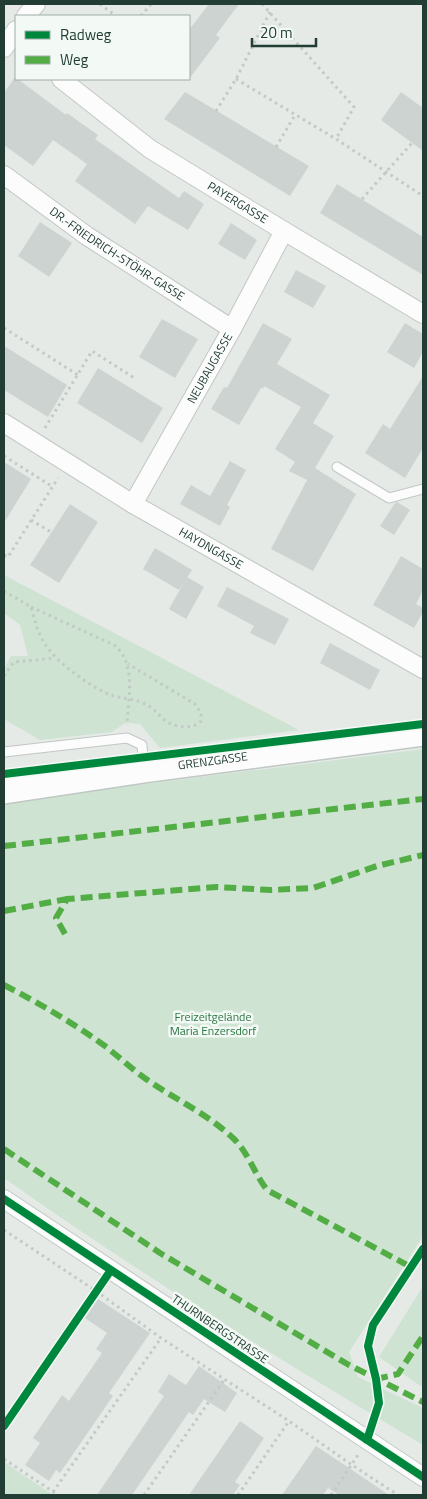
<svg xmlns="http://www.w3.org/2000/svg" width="427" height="1499" font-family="'Titillium Web',sans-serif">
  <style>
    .green { fill: #cee3d2 }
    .building { fill: #cdd3d0 }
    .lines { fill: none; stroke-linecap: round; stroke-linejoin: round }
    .lane-casing { stroke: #c2c7c4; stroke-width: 11 }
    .street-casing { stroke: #c2c7c4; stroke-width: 20 }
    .secondary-casing { stroke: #c0c8c4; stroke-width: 28 }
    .path { stroke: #c1cac5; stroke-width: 3; stroke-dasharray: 2.5 4; stroke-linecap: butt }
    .lane { stroke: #fbfcfb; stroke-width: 9 }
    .street { stroke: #fbfcfb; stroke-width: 18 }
    .secondary { stroke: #fbfcfb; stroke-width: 25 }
    .quiet { stroke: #53ad45; stroke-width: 6; stroke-dasharray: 12 6; stroke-linecap: butt }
    .cycleway-casing { stroke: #f3f9f5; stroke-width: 11 }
    .cycleway { stroke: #00873e; stroke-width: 8 }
    .labels { text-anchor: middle; stroke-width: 5; stroke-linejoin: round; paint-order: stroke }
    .street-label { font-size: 12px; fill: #223e34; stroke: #f3f9f5 }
    .park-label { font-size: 12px; fill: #2b7642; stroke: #f3f9f5 }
  </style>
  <rect width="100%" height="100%" fill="#e5eae7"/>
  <!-- green -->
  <path class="green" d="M4,575L299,730L160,748L140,724L125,723L112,732L40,740L4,719V669L11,656H28L20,625L4,613Z
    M423,749V1236L349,1352L358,1377L423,1408V1445C281,1360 139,1274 4,1178V802Z
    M423,1286V1387L419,1385L379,1357Z
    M4,1462L53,1495H4Z"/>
  <!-- building -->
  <path class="building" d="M209,4H239L216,35L220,38L189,79V30Z
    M15,77L66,115L67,113L98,135L95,139L179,198L184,191L204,204L188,230L148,206L135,224L75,181L87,164L53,140L33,166L4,145V93Z
    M185,92L309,166L290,196L164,119Z
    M401,92L423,108V151L381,120Z
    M337,184L423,237V275L320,213Z
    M40,222L72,243L49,277L18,256Z
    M231,223L257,240L245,260L218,244Z
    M296,270L326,286L313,308L284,292Z
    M162,319L198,339L175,378L139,357Z
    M263,323L292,339L277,364L330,395L313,423L334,436L315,468L356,494L313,571L271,549L307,480L289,471L295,462L275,449L301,407L264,386L263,389L261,388L239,425L211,409L224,387L227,388Z
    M405,323L423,334V352L414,368L387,352Z
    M4,346L67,385L48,417L4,390Z
    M98,368L163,408L142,443L77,403Z
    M423,376V448L405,478L365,453L383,424L390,429Z
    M230,461L246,470L227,505L230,507L220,526L180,504L191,485L210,496Z
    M4,462L31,479L4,523Z
    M397,502L410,510L394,535L380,526L395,503Z
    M70,504L98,522L59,583L30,565Z
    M155,548L192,570L179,590L143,569Z
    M401,556L423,569V590L416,604L423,608V612L414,628L373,605Z
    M187,577L204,587L186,619L169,609Z
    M227,587L289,619L275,645L250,633L254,626L217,606Z
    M330,643L380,670L370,690L320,663Z
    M98,1299L150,1333L109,1393L113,1396L60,1473L56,1470L49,1481L25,1465L40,1443L33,1438L62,1395L69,1401L102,1353L96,1349L107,1333L85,1318Z
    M199,1366L237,1393L225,1412L204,1399L193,1415L189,1412L132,1495H97L164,1396L158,1392L169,1374L186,1385Z
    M240,1421L264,1438L235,1482L240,1485L233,1495H189Z
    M316,1446L352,1470L389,1495H339L328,1488L323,1495H282Z"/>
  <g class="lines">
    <!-- lane casing -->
    <g class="lane-casing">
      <path id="lane" d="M337,467L389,498L423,489
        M4,752L127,738L142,745L144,769"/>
    </g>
    <!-- street casing -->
    <g class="street-casing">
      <g id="street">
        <path d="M26,16L36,4"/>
        <path d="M4,48L16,30"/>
        <path id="s1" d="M61,79L150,149L284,231L423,314"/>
        <path id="s2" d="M4,175L87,236L232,329"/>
        <path id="s3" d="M4,423L133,504L423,669"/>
        <path id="s4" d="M133,504L232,329L284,231"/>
        <path d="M4,1199L423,1477"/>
      </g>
    </g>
    <!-- secondary casing -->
    <g class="secondary-casing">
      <g id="secondary">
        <path id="s5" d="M4,791L144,770L423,733"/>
      </g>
    </g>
    <!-- path -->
    <path class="path" d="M100,4L116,16
      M262,4L354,107L336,139
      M141,16L151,4
      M236,79L336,139L423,196
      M216,111L236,79L270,12
      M276,147L295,115
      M362,199L412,143
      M4,328L78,375
      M45,428L92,351L136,379
      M4,456L53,487
      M31,520L51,532
      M4,555L8,557L58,478
      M4,591L31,607C35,621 38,635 47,647C59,664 92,688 111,695C122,699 135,698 145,704C155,708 160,718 169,723C180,728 193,729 201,721V713L195,704L128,664
      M31,607L114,645C137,663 128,699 127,725
      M4,676L14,662L55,658
      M4,1230L96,1291L161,1338L289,1421L352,1465L398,1495
      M373,1422L379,1403L376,1379
      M4,1459L58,1495
      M53,1492L161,1338
      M144,1495L224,1380
      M238,1495L289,1421
      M331,1495L358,1455"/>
    <!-- lane -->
    <use href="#lane" class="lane"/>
    <!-- street -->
    <use href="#street" class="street"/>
    <!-- secondary -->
    <use href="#secondary" class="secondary"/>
    <!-- quiet -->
    <path class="quiet" d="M4,846L423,799
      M4,911L67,899
      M65,934L56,918L67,899L217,887L270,890L313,888L377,866L423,855
      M4,985C39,1003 73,1023 105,1046C119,1057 132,1069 146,1079C176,1100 208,1114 234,1139C249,1154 254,1173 267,1190L411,1267
      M4,1149L160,1253L349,1365L423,1402
      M376,1379L398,1374L423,1336"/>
    <!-- cycleway casing -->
    <g class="cycleway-casing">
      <path id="cycleway" d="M4,774L423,724
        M4,1199L423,1477
        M4,1426L111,1270
        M367,1440L379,1403L376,1379L368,1346L373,1325L423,1249"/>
    </g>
    <!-- cycleway -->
    <use href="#cycleway" class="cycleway"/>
  </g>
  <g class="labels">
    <!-- street labels -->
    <g class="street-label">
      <text dy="4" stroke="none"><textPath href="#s1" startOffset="216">PAYERGASSE</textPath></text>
      <text dy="4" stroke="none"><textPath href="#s2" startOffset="138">DR.-FRIEDRICH-STÖHR-GASSE</textPath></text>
      <text dy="4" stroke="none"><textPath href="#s4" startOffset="156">NEUBAUGASSE</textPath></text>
      <text dy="4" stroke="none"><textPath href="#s3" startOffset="242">HAYDNGASSE</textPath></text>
      <text dy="4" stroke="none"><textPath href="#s5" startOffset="211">GRENZGASSE</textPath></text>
      <text transform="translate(220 1329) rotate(34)" y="4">THURNBERGSTRASSE</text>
    </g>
    <!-- park labels -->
    <g class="park-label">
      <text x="213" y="1021">Freizeitgelände<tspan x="213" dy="14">Maria Enzersdorf</tspan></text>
    </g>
  </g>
  <!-- border -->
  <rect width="427" height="1499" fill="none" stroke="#223e34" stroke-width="10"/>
  <!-- legend -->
  <rect x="15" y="15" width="175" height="65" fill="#f3f9f5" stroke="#9faea8"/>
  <rect x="25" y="31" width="25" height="8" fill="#00873e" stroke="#9faea8"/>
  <text x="60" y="40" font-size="15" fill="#223e34">Radweg</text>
  <rect x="25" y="56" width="25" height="8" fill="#53ad45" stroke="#9faea8"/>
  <text x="60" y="65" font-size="15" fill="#223e34">Weg</text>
  <!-- scale -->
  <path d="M252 38v8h64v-8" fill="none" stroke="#223e34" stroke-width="2.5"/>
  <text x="260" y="38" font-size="15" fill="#223e34" stroke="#f3f9f5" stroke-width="4" paint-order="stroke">20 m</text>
</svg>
